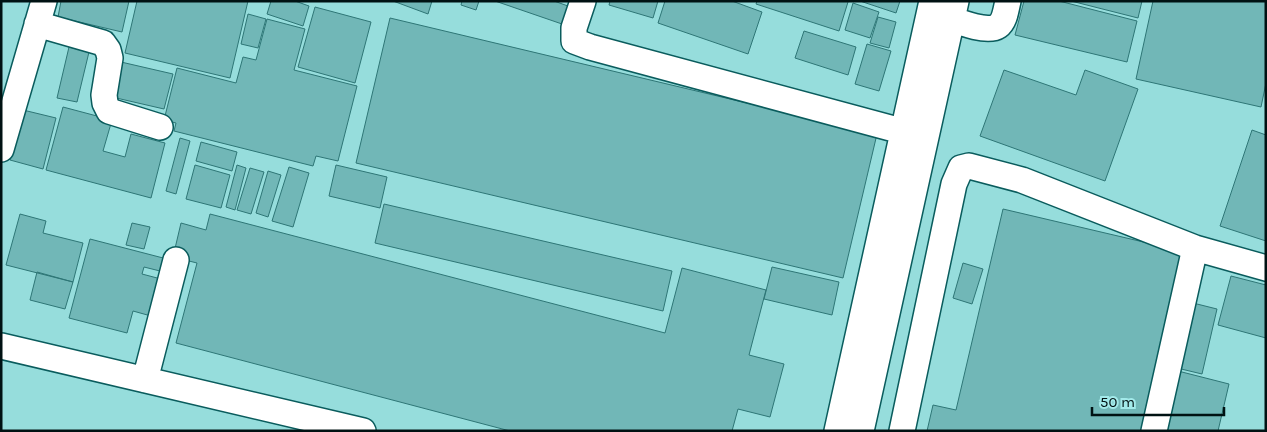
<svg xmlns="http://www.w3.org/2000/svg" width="1267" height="432" font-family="Karla,sans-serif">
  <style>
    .building { fill: #71b7b7; stroke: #2e7676 }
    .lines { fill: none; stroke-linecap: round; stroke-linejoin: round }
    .minor-casing { stroke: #0a5c5d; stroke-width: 28 }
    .minor { stroke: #fff; stroke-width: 25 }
  </style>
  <rect width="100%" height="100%" fill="#96dddc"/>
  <!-- building -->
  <path class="building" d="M61,1H129L122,32L58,17Z
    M137,1H248L230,78L125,53Z
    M271,1H295L309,6L303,26L267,14Z
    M393,1H432L428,14Z
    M462,1H479L476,10L461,5Z
    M495,1H554L568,6L562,24Z
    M610,1H658L653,18L609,5Z
    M665,1H732L762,12L748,54L658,23Z
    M757,1H847L848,2L839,31L756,4Z
    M860,1H900L896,13Z
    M1024,1H1059L1137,21L1127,62L1015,35Z
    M1071,1H1142L1138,18Z
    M1153,1H1266V83L1261,107L1136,79Z
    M853,3L879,12L870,38L845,30Z
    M315,7L371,22L355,83L298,67Z
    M248,14L266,19L258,48L241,44Z
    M878,17L896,22L889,48L870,43Z
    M390,18L877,134L843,278L356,163Z
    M267,19L305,29L294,70L357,86L338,161L316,156L313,166L174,131L176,123L164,120L177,68L236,83L243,57L256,60Z
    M804,31L856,47L848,75L795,58Z
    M867,44L891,51L879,91L855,84Z
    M69,47L89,52L77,102L57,98Z
    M121,62L173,74L164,109L112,97Z
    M1004,70L1076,95L1085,70L1138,89L1105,181L980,136Z
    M63,107L112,120L103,151L125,157L131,134L165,143L151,198L46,170Z
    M23,110L56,118L43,169L10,160Z
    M1252,130L1266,135V241L1220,226Z
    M180,138L190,141L176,194L166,191Z
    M201,142L237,152L232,171L196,161Z
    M195,165L230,175L221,208L186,199Z
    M237,165L246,168L235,210L226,207Z
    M336,165L387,177L380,208L329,196Z
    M289,167L309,173L293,227L272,221Z
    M250,168L264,172L251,214L237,210Z
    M268,171L281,175L268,217L256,213Z
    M384,204L672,271L663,311L375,243Z
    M1003,209L1186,252L1144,431H927L933,405L956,410Z
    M20,214L46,221L43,233L83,243L73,282L6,265Z
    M210,214L665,333L682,268L766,290L749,355L784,364L770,417L738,409L732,431H510L176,343L197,263L173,257L181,223L206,230Z
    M132,223L150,227L144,249L126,245Z
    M90,239L167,259L164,272L144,267L142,274L161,279L151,316L133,311L127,333L69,318Z
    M963,263L983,269L972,304L953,298Z
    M772,267L839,282L832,315L764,299Z
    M37,272L73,282L65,309L30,300Z
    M1231,276L1266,285V338L1218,325Z
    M1193,303L1217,309L1202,374L1177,368Z
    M1178,371L1229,384L1218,431H1164Z"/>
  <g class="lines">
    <!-- minor casing -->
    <g class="minor-casing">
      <path id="minor" d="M583,1L574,28V41L590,47L920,136
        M952,19C962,23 988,33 998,26C1005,21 1006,9 1008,1
        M37,24L103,43L108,50L110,58L104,95L105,103L109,111L160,127
        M1,149L44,1
        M1,346L363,431
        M145,380L176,260
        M837,431L932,1
        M861,431L956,1
        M902,431L954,184L961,168L969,166L1022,180L1195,248L1266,268
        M1154,431L1195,248"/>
    </g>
    <!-- minor -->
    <use href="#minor" class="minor"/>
  </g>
  <!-- border -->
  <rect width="1267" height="432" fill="none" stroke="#001213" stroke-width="5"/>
  <!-- scale -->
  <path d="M1092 407v8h132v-8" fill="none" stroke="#001213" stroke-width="2.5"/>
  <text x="1100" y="407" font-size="15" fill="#001213" stroke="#a3eaea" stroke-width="4" paint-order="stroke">50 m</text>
</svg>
